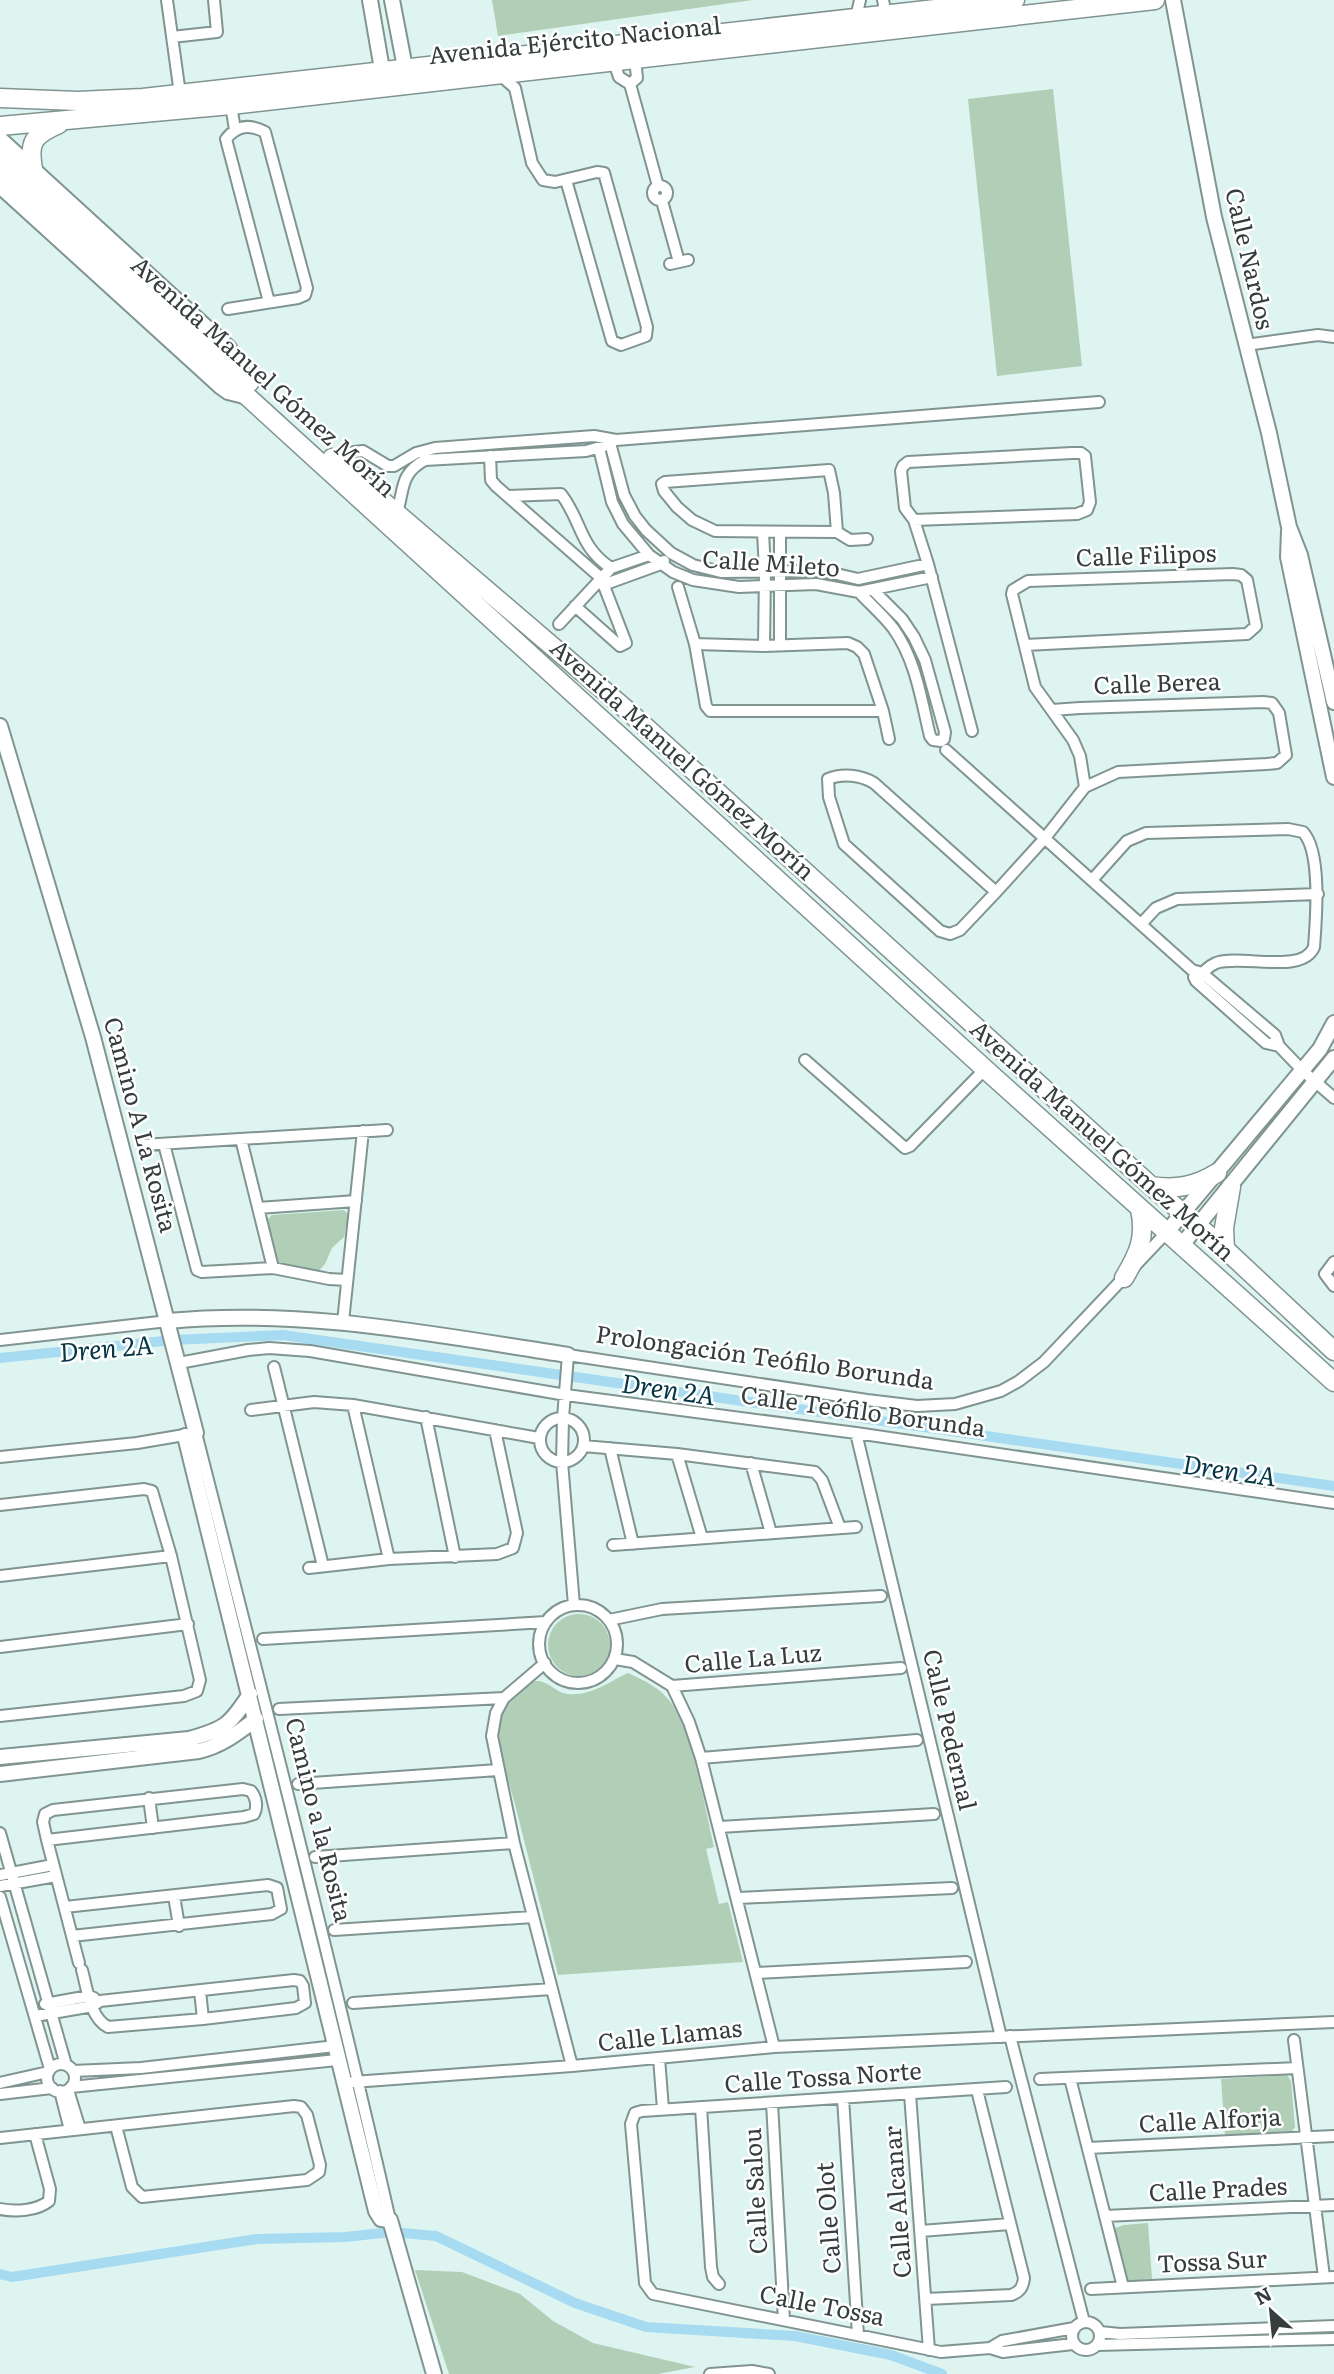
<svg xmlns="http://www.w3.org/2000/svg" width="1334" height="2374" font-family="Literata,serif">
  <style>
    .green { fill: #b0cfb6 }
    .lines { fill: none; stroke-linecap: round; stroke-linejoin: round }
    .canal { stroke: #a6dbf2; stroke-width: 10 }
    .minor-casing { stroke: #809492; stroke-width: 14 }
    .tertiary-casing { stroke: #809492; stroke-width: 18 }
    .primary-casing { stroke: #809492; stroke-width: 21 }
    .minor { stroke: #fff; stroke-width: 10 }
    .tertiary { stroke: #fff; stroke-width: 14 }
    .primary { stroke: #fff; stroke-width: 18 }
    .labels { text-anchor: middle; stroke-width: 5; stroke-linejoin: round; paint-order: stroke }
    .street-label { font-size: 24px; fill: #353e3d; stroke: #fff }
    .water-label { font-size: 26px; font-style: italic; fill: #063646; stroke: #fff }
  </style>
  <rect width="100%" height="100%" fill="#def4f1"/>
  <!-- green -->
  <path class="green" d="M492,0H753L498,36Z
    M1053,89L1082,366L997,376L968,99Z
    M344,1210L349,1215L344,1237L332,1248L325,1264L318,1272L280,1265L276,1260L268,1219L272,1215Z
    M548 1645a31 31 0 1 1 62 0a31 31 0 1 1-62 0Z
    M628,1673C645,1681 661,1688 672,1704C693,1734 705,1809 714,1847L706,1849L719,1904L728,1902L743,1962L558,1975C544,1918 529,1861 515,1804C509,1782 495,1742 500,1720C502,1708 519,1689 530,1683C545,1675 554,1693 568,1694C592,1696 608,1682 628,1673Z
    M1287,2075L1291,2081L1295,2127L1292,2131L1225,2135L1221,2079Z
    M1148,2223L1152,2279L1128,2281L1124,2276L1114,2233L1115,2228L1124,2225Z
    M415,2270L462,2272L520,2294L553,2321L593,2343L695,2367L658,2374H449Z"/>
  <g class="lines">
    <!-- canal -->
    <path class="canal" d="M0,1358L173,1340L283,1335L1334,1486
      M0,2274L12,2277L257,2239L345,2237L391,2232L436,2236L575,2303L646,2327L795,2336L891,2355L942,2374"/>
    <!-- minor casing -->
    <g class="minor-casing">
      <path id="minor" d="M167,0L180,94
        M883,0L886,15
        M856,18L860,0
        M172,37L217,32L214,0
        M614,62L619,77L630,84L637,78L635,59
        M500,75L515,88L532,163L543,180L555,182L597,172L604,173L647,327L646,336L621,345L612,341L566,180
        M630,84L658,186
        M231,105L235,130
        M653 193a7 7 0 1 1 14 0a7 7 0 1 1-14 0Z
        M662,201L679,262
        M670,264L688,260
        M228,309L298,298L305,295L307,288L265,132C250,124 237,125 226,139L269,302
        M1246,345L1318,335L1334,337
        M610,443L624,495L635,516L646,530L671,553L693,565L721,572L824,571L858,579L928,564
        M599,448L612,502L623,524L649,555L673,572L693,580L739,587L816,584L859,592L932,577
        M490,456L491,480L496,486L601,578L626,643L620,646L575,606
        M334,459L354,452L363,451L388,466H394L416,453L435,448L594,436L616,440L1099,402
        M508,496L561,494C582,521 579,547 611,568
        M396,515C405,491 398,475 425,460L586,451L604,446
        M914,520L1077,514L1087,510L1090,502L1085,456L1081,453H1072L908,462L903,466L901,471L905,508L914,520L928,564L972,731
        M763,532L765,571L764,646
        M780,532V645
        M837,532L834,493L829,470L665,482L662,484L664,491L677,507L692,520L715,531L837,532L850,540L867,539
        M603,585L661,564L664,561
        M678,587L695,644L706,706L710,711H883
        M859,592C870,604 883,615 893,628C916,660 921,699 930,736L933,740L941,741L944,739L945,732L925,660L914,637L902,619L873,590
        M559,624L611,568L649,555
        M695,644L764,646L848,643L857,647L864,654L883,711L889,739
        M1025,645L1247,634L1256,626L1247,580L1241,575L1233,574L1028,581L1013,590L1012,594L1035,687L1073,740L1080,756L1085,787
        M946,750L1192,970L1202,973L1275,1035L1279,1046L1303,1071L1334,1098
        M1092,880L1127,841L1146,833L1288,829L1303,832C1322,852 1316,921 1314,947C1303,975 1241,954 1216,963C1207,967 1201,974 1196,981
        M996,892L874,783C861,775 842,773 828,779L829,797L844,844L940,931L950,934L960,930L996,892L1045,838L1085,787L1118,772L1266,764L1277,763L1286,755L1279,713L1272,703L1263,702L1080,708L1052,710
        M1142,923L1156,908L1177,899L1318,894
        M1194,977L1196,981L1266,1043L1279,1046
        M805,1060L905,1148L910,1146L985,1069
        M241,1139L273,1268
        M164,1144L197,1270L202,1272L273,1268L329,1279L347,1280
        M142,1145L387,1130
        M258,1208L356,1201
        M1334,1262L1325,1274L1334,1286
        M343,1322L363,1131
        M0,1340L168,1321
        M179,1363L248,1350L269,1348L310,1351L566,1395L856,1433L1334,1503
        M274,1367L323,1566
        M353,1405L389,1559
        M251,1410L314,1402L353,1405L539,1438
        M426,1417L455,1557
        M540 1440a22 22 0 1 1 44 0a22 22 0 1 1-44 0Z
        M856,1433L1001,2037
        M583,1446L677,1454L815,1472L822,1480L840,1528
        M610,1448L633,1544
        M677,1454L702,1538
        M0,1457L137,1443L196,1433C263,1695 330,1957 390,2220
        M751,1463L771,1533
        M0,1505L144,1489L152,1491L171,1556L200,1680L197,1691L184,1696L0,1716
        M613,1545L856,1527
        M309,1568L389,1559L497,1554L513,1548L517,1533L495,1430
        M0,1576L171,1556
        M574,1605L562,1462L563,1418L568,1355L867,1400L917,1406L955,1404L1001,1391L1019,1381L1044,1362L1166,1233
        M539 1644a39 39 0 1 1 78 0a39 39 0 1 1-78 0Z
        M609,1620L662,1609L881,1596
        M263,1639L546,1622
        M0,1647L188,1624
        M615,1659L633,1662L672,1686L901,1668
        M545,1663L504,1698L496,1713L492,1736L514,1843L572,2066
        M672,1686L689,1722L701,1758L774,2047
        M279,1709L504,1698
        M701,1758L917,1740
        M298,1784L498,1770
        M149,1798L153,1828
        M720,1827L934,1814
        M0,1833L66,2065
        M47,1840L244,1817L254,1814C258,1807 256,1797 251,1791L243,1789L53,1810L45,1814L43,1822L47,1840L79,1963
        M315,1857L514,1843
        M0,1875L53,1865
        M0,1886L56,1876
        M174,1896L179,1926
        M0,1897L50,2069
        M738,1898L952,1888
        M65,1907L268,1885L277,1888L281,1909L272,1914L72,1936
        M334,1930L533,1917
        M756,1973L966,1962
        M200,1991L203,2019
        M353,2003L552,1989
        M45,2004L89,1996L94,1998
        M35,2016L93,2006L100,2001L294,1980L300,1981L303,1986L305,2003L296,2008L203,2019L108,2027C90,2018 87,1988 82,1970
        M1010,2036L1084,2322
        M1294,2040L1324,2277
        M659,2058L663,2109
        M47 2078a14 14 0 1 1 28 0a14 14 0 1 1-28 0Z
        M73,2071L141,2068L335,2046
        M1070,2078L1123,2287
        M1040,2079L1297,2068
        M353,2082L572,2066L774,2047L1334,2022
        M0,2083L48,2072
        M71,2087L337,2060
        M1006,2087L642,2111L635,2113L631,2124L645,2283L653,2294L941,2352L990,2348L1003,2352L1073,2344
        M68,2090L80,2129
        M60,2091L70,2130
        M0,2094L52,2088
        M910,2094L929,2350
        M843,2098L858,2335
        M772,2103L784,2320
        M701,2107L711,2267L713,2277L719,2284
        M0,2138L294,2106L301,2107L307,2115L320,2165L319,2172L307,2180L142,2197L132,2187L116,2126
        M1088,2148L1334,2136
        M0,2209C15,2212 37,2211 49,2201L50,2189L35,2134
        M1105,2216L1334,2205
        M921,2231L1010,2224
        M1091,2289L1334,2277
        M926,2299L1011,2295C1020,2292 1023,2287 1024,2278L977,2090
        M1072 2336a14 14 0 1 1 28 0a14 14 0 1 1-28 0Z
        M1100,2332L1120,2334L1334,2326
        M1097,2345L1334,2339
        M990,2348L1002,2341L1074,2328
        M710,2374L752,2371L769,2374"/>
    </g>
    <!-- tertiary casing -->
    <g class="tertiary-casing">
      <path id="tertiary" d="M370,0L384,81
        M392,0L407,78
        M1173,0L1214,217L1269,433L1289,527L1300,555L1334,702
        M0,139L229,348L239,368
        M0,186L221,387L228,392L248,397
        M1289,531L1288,557L1334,777
        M0,726L93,1037L196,1433
        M1166,1233L1320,1049L1334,1023
        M1181,1246L1334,1058
        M168,1321C303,1308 436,1335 568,1355
        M185,1436L376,2211L381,2219L390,2220L434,2374
        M0,1757L189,1739C225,1729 230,1725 250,1694
        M0,1774L199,1751C221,1746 238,1733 256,1719"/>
    </g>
    <!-- primary casing -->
    <g class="primary-casing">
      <path id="primary" d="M0,98L78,101L143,98L1015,0
        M0,126L231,105L1155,0
        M0,152L250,382
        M33,169C28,141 34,135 59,124
        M0,171L985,1069L1334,1382
        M332,458L628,711L1151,1186L1225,1249L1334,1351
        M1151,1186C1176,1190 1196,1186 1217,1173
        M1225,1249L1224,1228L1231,1187
        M1124,1278C1139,1253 1146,1238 1140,1209"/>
    </g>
    <!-- minor -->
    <use href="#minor" class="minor"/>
    <!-- tertiary -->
    <use href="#tertiary" class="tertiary"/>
    <!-- primary -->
    <use href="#primary" class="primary"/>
  </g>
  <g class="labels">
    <!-- street labels -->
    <g class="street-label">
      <text transform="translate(575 41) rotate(-6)" y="8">Avenida Ejército Nacional</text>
      <text transform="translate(1249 259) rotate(77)" y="8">Calle Nardos</text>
      <text transform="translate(263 377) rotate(42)" y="8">Avenida Manuel Gómez Morín</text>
      <text transform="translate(1146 556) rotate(-2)" y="8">Calle Filipos</text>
      <text transform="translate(771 564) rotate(4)" y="8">Calle Mileto</text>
      <text transform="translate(1157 684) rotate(-2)" y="8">Calle Berea</text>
      <text transform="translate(682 760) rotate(42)" y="8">Avenida Manuel Gómez Morín</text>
      <text transform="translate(140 1125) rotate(75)" y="8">Camino A La Rosita</text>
      <text transform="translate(1102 1141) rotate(42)" y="8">Avenida Manuel Gómez Morín</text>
      <text transform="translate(765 1358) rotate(8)" y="8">Prolongación Teófilo Borunda</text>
      <text transform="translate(863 1412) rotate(8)" y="8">Calle Teófilo Borunda</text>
      <text transform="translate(753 1659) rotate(-5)" y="8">Calle La Luz</text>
      <text transform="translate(949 1730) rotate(77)" y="8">Calle Pedernal</text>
      <text transform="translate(318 1820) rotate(76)" y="8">Camino a la Rosita</text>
      <text transform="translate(670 2036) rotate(-6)" y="8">Calle Llamas</text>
      <text transform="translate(823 2078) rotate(-4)" y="8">Calle Tossa Norte</text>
      <text transform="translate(1210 2121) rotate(-3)" y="8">Calle Alforja</text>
      <text transform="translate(1218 2190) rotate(-3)" y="8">Calle Prades</text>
      <text transform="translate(756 2191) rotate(-93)" y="8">Calle Salou</text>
      <text transform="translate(898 2202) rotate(-94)" y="8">Calle Alcanar</text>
      <text transform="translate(829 2218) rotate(-94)" y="8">Calle Olot</text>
      <text transform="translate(1212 2262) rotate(-3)" y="8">Tossa Sur</text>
      <text transform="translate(822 2306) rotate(11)" y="8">Calle Tossa</text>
    </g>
    <!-- water labels -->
    <g class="water-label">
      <text transform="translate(106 1349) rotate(-5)" y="9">Dren 2A</text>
      <text transform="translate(668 1390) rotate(8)" y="9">Dren 2A</text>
      <text transform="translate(1229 1471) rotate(8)" y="9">Dren 2A</text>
    </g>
  </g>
  <!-- north arrow -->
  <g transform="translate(1271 2311) rotate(333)" stroke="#ffffff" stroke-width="5" paint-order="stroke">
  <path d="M0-5L12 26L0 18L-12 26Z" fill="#353e3d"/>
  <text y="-10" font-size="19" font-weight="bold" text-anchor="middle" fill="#353e3d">N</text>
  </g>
</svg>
